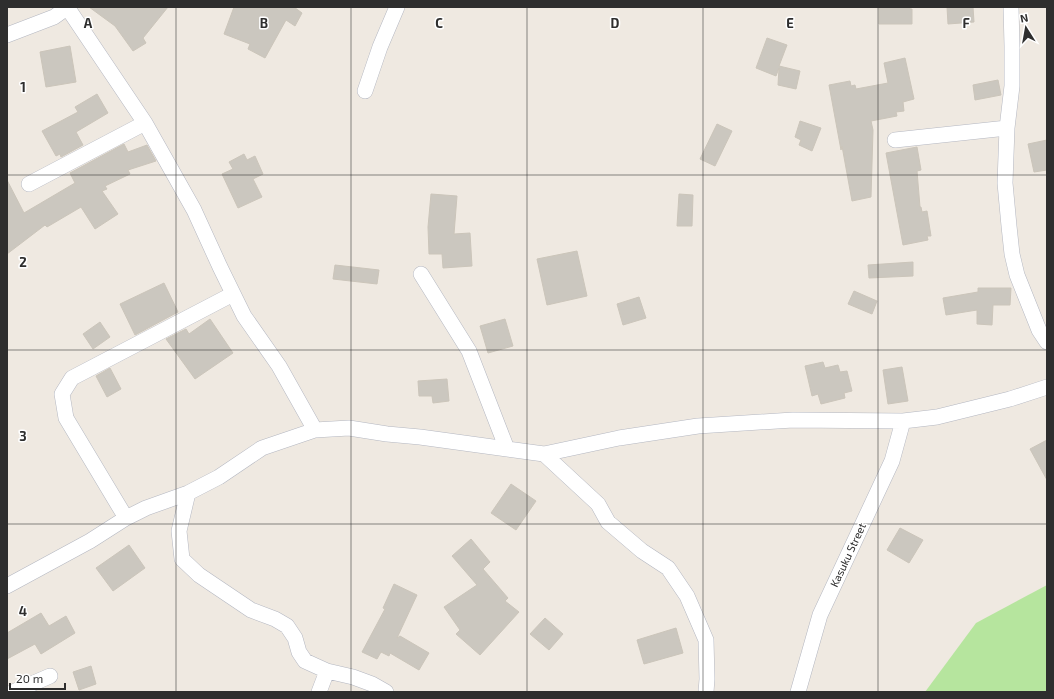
<svg xmlns="http://www.w3.org/2000/svg" width="1054" height="699" font-family="'Exo 2',sans-serif">
  <style>
    .green { fill: #b6e59e }
    .building { fill: #cbc7bf; stroke: #cbc5ba }
    .lines { fill: none; stroke-linecap: round; stroke-linejoin: round }
    .street-casing { stroke: #b4b7c1; stroke-width: 16 }
    .street { stroke: #fff; stroke-width: 15 }
    .grid { fill: none; stroke: #2e2e2e; stroke-width: 1; stroke-opacity: 0.55 }
    .labels { text-anchor: middle; stroke-width: 3; stroke-linejoin: round; paint-order: stroke }
    .street-label { font-size: 11px; fill: #2e2e2e; stroke: #fff }
    .grid-label { font-size: 13px; text-anchor: middle; font-weight: bold; fill: #2e2e2e; stroke: #fff; stroke-width: 3; stroke-linejoin: round; paint-order: stroke }
  </style>
  <rect width="100%" height="100%" fill="#efe9e1"/>
  <!-- green -->
  <path class="green" d="M1047,585V692H925L976,623Z"/>
  <!-- building -->
  <path class="building" d="M89,7H168L143,38L146,43L133,51L115,26Z
    M234,7H294L302,13L295,26L286,20L265,58L248,49L250,44L224,34Z
    M879,7H910V9H912V24H879Z
    M947,7H973L974,22L948,24Z
    M767,38L787,45L779,66L800,71L796,89L778,85L779,68L776,76L756,68Z
    M70,46L76,82L46,87L40,52Z
    M905,58L914,99L903,102L904,111L896,112L897,116L871,121L873,130L871,197L852,201L842,146L841,150L829,85L850,81L851,86L855,85L856,89L888,83L884,63Z
    M998,80L1001,95L975,100L973,85Z
    M97,94L108,113L76,132L83,145L61,157L60,154L56,156L42,131L78,112L75,107Z
    M800,121L821,128L812,151L799,145L801,140L795,137Z
    M717,124L732,131L715,166L700,159Z
    M1047,140V170L1034,172L1028,144Z
    M124,144L128,152L147,145L156,161L128,170L130,174L105,186L107,189L102,191L118,214L95,229L81,207L47,227L45,225L7,254V180L24,213L75,183L70,173Z
    M917,147L921,170L917,171L920,207H921L922,212L927,211L931,236H927L928,240L903,245L886,153Z
    M244,154L247,160L255,156L263,174L253,179L262,197L238,208L222,174L233,169L229,162Z
    M431,194L457,196L454,234L470,233L472,266L443,268L442,254H429L428,227Z
    M679,194L693,195L692,226H677Z
    M577,251L587,296L547,305L537,259Z
    M913,262V276L869,278L868,265Z
    M335,265L379,270L377,284L333,279Z
    M164,283L178,312L135,335L120,304Z
    M978,288H1011L1010,305H993L992,325L977,324V310L946,315L943,298L978,292Z
    M854,291L877,301L872,314L848,304Z
    M639,297L646,318L623,325L617,304Z
    M210,319L233,353L195,379L166,339L186,329L189,334Z
    M505,319L513,346L488,353L480,326Z
    M100,322L110,337L93,349L83,334Z
    M823,362L825,368L838,365L840,372L847,371L852,391L844,393L845,398L821,404L818,394L812,396L805,366Z
    M902,367L908,401L888,404L883,370Z
    M110,368L121,389L107,397L96,376Z
    M447,379L449,401L433,403L432,396H419L418,381Z
    M1047,440V480L1030,449Z
    M511,484L536,501L516,530L491,513Z
    M900,528L923,540L909,563L887,550Z
    M471,539L490,562L483,569L508,598L505,601L519,612L480,655L456,634L460,630L444,607L477,585L452,556Z
    M129,545L145,568L113,591L96,568Z
    M394,584L417,595L397,638L400,636L429,653L419,670L390,653L389,656L381,652L377,659L362,652L385,609L383,608Z
    M41,613L49,626L66,616L75,633L41,654L35,644L7,659V633Z
    M545,618L563,634L549,650L530,634Z
    M676,628L683,653L644,664L637,640Z
    M91,666L96,684L79,690L73,672Z"/>
  <g class="lines">
    <!-- street casing -->
    <g class="street-casing">
      <path id="street" d="M67,7L145,123L194,210L220,267L244,316L279,366L315,430
        M1011,7L1012,46V86L1007,128L1005,183L1009,226L1012,254L1017,275L1039,330L1047,342
        M7,35L54,17L68,7
        M365,91L380,47L397,7
        M895,140L1007,128
        M29,184L145,123
        M421,274L469,351L507,449
        M544,454L598,504L608,522L642,551L668,568L687,596L706,640L707,679L706,692
        M188,493L179,531L182,559L199,575L251,610L275,619L287,626L295,638L299,652L305,661L327,671L353,677L372,684L386,692
        M126,518L66,418L62,394L72,378L233,294
        M7,586L90,541L126,518L146,508L188,493L219,477L262,448L315,430L349,428L387,434L420,437L544,454L619,438L698,426L793,420L903,421L937,417L1010,399L1047,387
        M13,692L50,676
        M319,692L327,671
        M798,692L820,615L892,461L903,421"/>
    </g>
    <!-- street -->
    <use href="#street" class="street"/>
  </g>
  <!-- grid -->
  <path class="grid" d="M176,7V692M351,7V692M527,7V692M703,7V692M878,7V692M7,175H1047M7,350H1047M7,524H1047"/>
  <g class="labels">
    <!-- street labels -->
    <g class="street-label">
      <text transform="translate(848 555) rotate(-65)" y="4">Kasuku Street</text>
    </g>
  </g>
  <g class="grid-label">
    <text x="88" y="28">A</text>
    <text x="264" y="28">B</text>
    <text x="439" y="28">C</text>
    <text x="615" y="28">D</text>
    <text x="790" y="28">E</text>
    <text x="966" y="28">F</text>
    <text x="23" y="92">1</text>
    <text x="23" y="267">2</text>
    <text x="23" y="441">3</text>
    <text x="23" y="616">4</text>
  </g>
  <!-- border -->
  <rect width="1054" height="699" fill="none" stroke="#2e2e2e" stroke-width="16"/>
  <!-- north arrow -->
  <g transform="translate(1026 28) rotate(349)" stroke="#ffffff" stroke-width="3" paint-order="stroke">
  <path d="M0-3L7 15L0 10L-7 15Z" fill="#2e2e2e"/>
  <text y="-6" font-size="11" font-weight="bold" text-anchor="middle" fill="#2e2e2e">N</text>
  </g>
  <!-- scale -->
  <path d="M10 683v6h55v-6" fill="none" stroke="#2e2e2e" stroke-width="2"/>
  <text x="16" y="683" font-size="12" fill="#2e2e2e" stroke="#ffffff" stroke-width="3" paint-order="stroke">20 m</text>
</svg>
